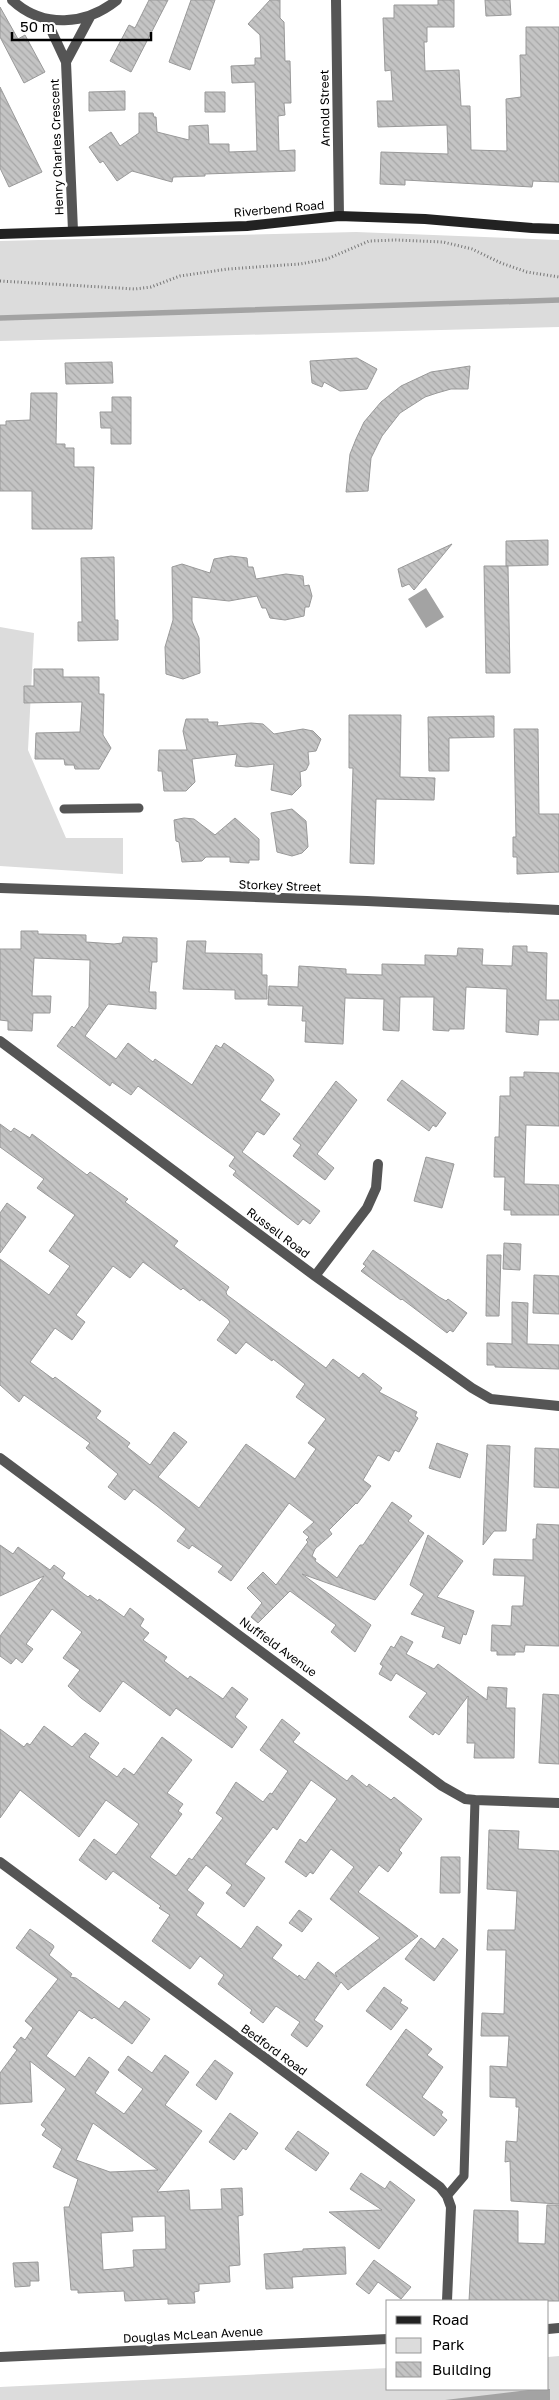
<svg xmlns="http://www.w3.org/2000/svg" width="559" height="2400" font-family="'Golos Text',sans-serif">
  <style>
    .park { fill: #dcdcdc }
    .water { fill: #a3a3a3 }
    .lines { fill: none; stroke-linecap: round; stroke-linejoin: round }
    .stream { stroke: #a3a3a3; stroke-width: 5.5 }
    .building { fill: url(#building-back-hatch); stroke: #999; fill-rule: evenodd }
    .path { stroke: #777; stroke-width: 3; stroke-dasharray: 1 2.5; stroke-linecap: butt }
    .lane { stroke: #555; stroke-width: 9 }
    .street { stroke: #555; stroke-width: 10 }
    .secondary { stroke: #222; stroke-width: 10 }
    .labels { text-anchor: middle; stroke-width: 5; stroke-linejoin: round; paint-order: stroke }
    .street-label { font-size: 12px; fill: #000; stroke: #fff }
  </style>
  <defs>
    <pattern id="building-back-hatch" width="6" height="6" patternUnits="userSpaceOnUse" patternTransform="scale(1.25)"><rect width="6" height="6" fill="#c4c4c4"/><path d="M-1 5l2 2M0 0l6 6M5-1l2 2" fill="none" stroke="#a7a7a7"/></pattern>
  </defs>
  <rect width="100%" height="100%" fill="#fff"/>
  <!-- park -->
  <path class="park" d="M356,232L559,240V327L0,341V241Z
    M0,627L34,633L28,750L66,838H123V874L0,866Z
    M559,2356V2400H0V2387L388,2368V2389H548V2357Z"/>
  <!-- water -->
  <path class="water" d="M426,588L444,617L426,628L408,599Z
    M536,2389H550V2400H445Z"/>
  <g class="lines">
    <!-- stream -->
    <path class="stream" d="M0,318L559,300"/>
  </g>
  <!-- building -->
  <path class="building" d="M149,0H168L131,72L110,61L129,25L135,28Z
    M191,0H215L190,70L169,62Z
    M270,0H280V18L284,22L285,61H290L291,103H284L285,115L278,116L279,151L295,150V171L205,174V176L173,177L172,182L132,171L117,181L103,161L100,163L89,147L111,132L120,146L139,133V113H153L154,117H156L157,132L189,140V126L208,125L209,144H229V152L257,151L255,82L232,83L231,66L255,65V58H261L260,35L248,24Z
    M438,0H454V27H427V42H424L425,71L459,70L461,106H470L471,150L507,151L506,99L521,97L520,55H526V27H559V182L533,181L532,187L405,180V185L380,184L381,152L448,154L447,125L378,127L377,101H393L391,70L385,71L383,18H394V5H438Z
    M485,0H510L511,15L486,16Z
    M0,7L18,39L25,35L45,72L24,83L0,37Z
    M0,87L42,172L9,187L0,168Z
    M125,91V110L89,111V92Z
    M205,92H225V112H205Z
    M357,358L377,369L367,389L340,391L324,382L322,387L312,383L310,361Z
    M112,362L113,383L66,384L65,363Z
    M470,366L468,389H451L437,393L425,397L400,413L382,436L371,458L368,491L346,492L350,454L356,439L364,422L381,402L401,386L431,372Z
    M31,393H57L56,444H65V448H74V467H94L92,529H32V491H0V425H6V421L30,420Z
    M112,397H131V444H111V428H101L100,412H112Z
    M548,540V565L506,566V541Z
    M452,544L414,590L409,584L402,587L398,569Z
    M231,556L247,558L248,567H253L256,579L286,574L303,576L304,586L309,585L312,596L309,607H305L304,616L285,620L270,618L266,608H262L257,596L229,601L192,597V621L199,638L200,673L183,679L166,674L165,647L173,620L172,567L182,564L210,573L214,559Z
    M114,557L115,620H118V640L78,641V622H82L81,558Z
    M484,566H508L510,673H486Z
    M34,669H63V677H99V694H104L103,735L111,748L99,769H75L74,765H65L64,759H35L36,733L80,732L82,702L24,703V686H34Z
    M349,715H401L400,777L435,778L434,800L376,799L374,864L350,863L353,768H349Z
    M494,716V737L449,738V771H429L428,717Z
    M186,719H208V722H218L217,726L251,723L263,724L274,734L303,729L313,731L321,739L316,751L308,752L309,764L306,770L300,772L301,786L292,795L271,790L274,764L247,767L235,766L237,754L192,759L195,782L186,791H164L162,771H158L159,750H187L183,731Z
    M514,729H538L539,814H559V872L517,874V857H513V837H516Z
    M292,809L306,821L308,847L302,853L292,856L277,852L271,813Z
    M184,818L194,819L215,835L235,818L259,839V860H249V863L230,862V857H206L202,861L182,862L179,842L176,841L174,820Z
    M21,931H38V934L86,935V942L114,944L122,943L123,937L157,938V962H152L149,992H156V1009L108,1004L85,1036L116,1059L128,1043L153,1062L155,1059L192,1085L216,1045L221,1048L224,1043L271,1076L274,1080L260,1100L280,1114L264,1135L257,1131L242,1152L320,1211L310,1224L303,1219L298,1225L233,1175L236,1171L229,1166L235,1157L138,1086L131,1095L112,1082L110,1086L57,1046L72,1026L74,1028L89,1007L90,960L34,958L32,996H51L50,1013H33L32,1031L8,1030V1021L0,1020V949H21Z
    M187,941H206L205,953L262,954V975H267V999H235V990L183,989Z
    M513,946H527V952L547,953L546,1000H559V1020H539L538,1035L506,1032L507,989L466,987L464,1029H449V1031L433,1030L434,997H400L399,1031L383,1030L384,999L345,998L343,1044L305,1042L306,1021H302L303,1006L268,1005L269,986L298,987L299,966L346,969V974L382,975V964L425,965V955L457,956L458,948L483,949L482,965L512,966Z
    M524,1072L559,1073V1126L526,1125L524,1184L559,1185V1215H511V1210H504L505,1177H494L495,1137H499L500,1096H510V1077H524Z
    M402,1080L446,1113L436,1127L433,1125L429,1131L387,1100Z
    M336,1081L357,1100L317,1154L334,1168L325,1180L293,1156L301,1145L293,1139Z
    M0,1124L11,1132L14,1128L30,1138L32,1134L87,1175L90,1172L128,1199L125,1202L178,1241L174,1246L229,1287L226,1292L227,1295L326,1368L333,1359L359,1378L363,1373L382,1388L379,1392L417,1412L415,1416L418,1418L399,1452L395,1450L389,1461L378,1455L363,1480L371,1486L357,1504L356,1503L329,1530L332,1534L315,1549L312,1556L316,1559L315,1561L337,1578L360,1545H363L392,1502L412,1516L408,1521L424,1533L375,1600L302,1574L371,1625L355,1652L331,1632L336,1625L290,1591L258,1623L251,1617L262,1603L247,1588L263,1572L276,1585L308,1542L306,1540L309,1537L303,1532L314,1522L289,1503L231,1581L218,1572L223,1566L192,1545L189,1549L177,1541L186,1529L157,1506L134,1489L125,1500L108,1487L118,1474L86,1448L90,1443L24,1395L19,1402L0,1385V1259L49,1295L70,1266L49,1251L75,1215L37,1188L44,1179L0,1147ZM143,1262L181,1290L183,1288L200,1301L201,1299L228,1319L230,1322L217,1340L236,1354L246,1342L272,1361L273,1359L305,1384L296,1397L326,1419L308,1443L316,1449L295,1479L246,1444L199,1508L158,1477L187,1442L174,1432L150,1465L127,1447L130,1443L96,1418L101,1411L55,1377L53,1379L30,1362L55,1328L72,1340L85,1322L76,1315L113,1266L130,1278Z
    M426,1157L454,1164L442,1208L414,1201Z
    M7,1203L26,1217L0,1253V1213Z
    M504,1243L521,1244L520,1270L503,1269Z
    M373,1250L439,1297L446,1301L448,1299L467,1313L453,1332L450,1330L447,1333L402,1299L401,1300L361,1271L366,1266L363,1264Z
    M487,1255H501L499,1316H486Z
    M534,1275L559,1276V1314L533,1313Z
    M512,1302L528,1303L527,1344L559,1345V1369L495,1367V1365H487V1343L512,1344Z
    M437,1443L468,1454L460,1478L429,1468Z
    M487,1445L510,1446L506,1531H494L483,1545Z
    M535,1448L559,1449V1488L534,1487Z
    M537,1524L559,1525V1646L525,1645L524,1652H515V1655H497V1651H491L492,1625L511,1626L512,1606H523L525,1576L493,1575L494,1559L533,1560V1539H536Z
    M428,1535L463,1561L437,1597L474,1611L466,1635L463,1634L460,1644L442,1637L445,1627L411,1614L424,1594L410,1585Z
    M0,1545L13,1554L18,1547L50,1570L54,1565L65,1573L62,1578L88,1597L90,1595L98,1601L99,1599L124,1617L130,1608L144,1619L140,1626L149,1633L143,1640L167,1657L164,1661L188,1679L190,1676L223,1699L232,1687L248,1699L235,1717L247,1727L232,1748L176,1708L170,1716L123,1681L100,1712L81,1698L68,1686L80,1670L63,1658L82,1632L52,1609L26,1644L33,1649L22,1663L16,1658L11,1664L0,1656V1636L44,1576L0,1596Z
    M401,1636L413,1642L406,1654L434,1669L438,1664L487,1700L488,1687L507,1688L506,1708H515L514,1758H474L475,1743H467L468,1696L439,1735L435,1732L433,1735L409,1717L427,1693L396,1673L391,1681L379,1674L383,1666L380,1664L391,1646L394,1648Z
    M543,1694L559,1695V1764L539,1763Z
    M282,1719L300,1733L293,1742L347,1781L352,1775L367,1787L369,1784L391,1800L394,1797L422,1819L399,1850L402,1853L388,1872L379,1865L358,1892L418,1936L348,1990L341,1982L314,2020L323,2026L307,2047L291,2035L300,2022L276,2006L263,2023L250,2013L252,2010L218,1984L224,1975L200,1956L190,1969L152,1941L170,1915L159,1908L161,1906L113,1871L106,1880L79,1860L94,1839L116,1855L139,1824L106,1800L79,1837L20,1790L0,1818V1729L24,1747L27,1743L30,1745L44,1726L72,1747L85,1733L99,1743L89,1757L117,1777L124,1768L134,1775L162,1737L192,1760L167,1793L183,1804L178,1811L182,1814L150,1857L176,1876L189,1858L192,1860L223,1818L216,1813L236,1782L263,1802L270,1793L272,1794L288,1771L260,1750ZM311,1780L337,1799L306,1843L300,1839L285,1862L306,1877L310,1872L313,1874L331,1849L354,1867L330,1899L380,1938L335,1973L337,1977L318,1962L305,1980L299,1975L298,1977L272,1958L282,1945L257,1926L241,1949L196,1915L204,1903L187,1890L206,1865L232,1885L226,1893L244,1907L265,1878L245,1864L273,1827L277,1830Z
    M489,1830L519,1831L518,1849L559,1851V2204L511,2201L510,2161L505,2162L506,2141L517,2142L519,2107H516V2098L490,2097V2066L507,2067L509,2036H481L482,2013L504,2014L506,1950H487L488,1930H515L517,1891L487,1889Z
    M441,1857H460V1893H440Z
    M299,1910L312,1919L302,1932L289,1923Z
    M30,1929L53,1945L54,1947L49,1955L72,1974L70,1977L76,1978L119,2009L125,2001L150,2019L132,2044L94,2017L92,2019L79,2010L46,2056L75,2077L89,2057L109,2072L95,2093L124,2114L143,2089L118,2070L128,2056L152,2073L165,2055L189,2072L165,2105L202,2131L157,2192L189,2190L190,2210L222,2209L221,2189L242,2188L243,2215L238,2216L240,2265L229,2266L230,2282L199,2284V2291L194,2292L195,2303L168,2304V2299L125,2301L124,2291L78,2293V2290H71L64,2207H69L78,2179L53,2167L62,2149L42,2135L46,2129L41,2125L66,2089L30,2061L32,2102L0,2104V2073L17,2050L13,2047L21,2037L25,2040L33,2028L25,2021L58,1979L16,1948ZM93,2123L158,2170L110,2172L76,2160ZM165,2216L166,2249L133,2250L134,2267L103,2270L101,2233L133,2231L132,2217Z
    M421,1938L435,1949L443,1938L458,1950L434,1981L405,1959Z
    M384,1987L402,2000L400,2003L408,2008L391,2030L366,2011Z
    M406,2029L432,2049L427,2055L443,2067L422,2097L443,2112L441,2115L447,2120L434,2136L366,2085Z
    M215,2060L233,2073L216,2100L196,2085Z
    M230,2113L258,2133L246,2150L243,2148L234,2160L209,2142Z
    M298,2131L329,2153L316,2171L285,2149Z
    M361,2173L385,2189L390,2181L415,2200L379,2249L329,2212L382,2210L350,2189Z
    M547,2205H559V2301H469L474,2210L518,2211V2243L545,2244Z
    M345,2247L346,2274L292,2277L293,2288L266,2289L264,2254L303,2251V2249Z
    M374,2260L411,2287L401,2299L378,2282L369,2294L356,2284Z
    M38,2262L39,2281H30V2286L15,2287L13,2263Z"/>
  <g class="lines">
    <!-- path -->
    <path class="path" d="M0,281L135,289L151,287L180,276L228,269L300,264L327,259L369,241L396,240L443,242L472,249L501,263L527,272L559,277"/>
    <!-- lane -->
    <path class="lane" d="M64,809L139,808
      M447,2196L464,2176L475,1800"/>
    <!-- street -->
    <path class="street" d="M12,0C43,29 86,25 117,0
      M336,0L339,216
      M46,19L66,62L73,231
      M66,62L90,17
      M0,888L367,901L559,910
      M0,1041L315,1276L472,1388L491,1399L559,1406
      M315,1276L367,1208L376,1188L378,1164
      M0,1458L442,1786L465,1799L475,1800L559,1803
      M0,1862L440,2187L447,2196L451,2207L447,2301
      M548,2329L559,2328
      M0,2357L388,2339"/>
    <!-- secondary -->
    <path class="secondary" d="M0,234L247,226L339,216L425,219L532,228L559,229"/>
  </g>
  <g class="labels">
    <!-- street labels -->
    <g class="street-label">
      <text transform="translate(325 108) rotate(-91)" y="4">Arnold Street</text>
      <text transform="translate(57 147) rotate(-92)" y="4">Henry Charles Crescent</text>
      <text transform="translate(279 209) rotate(-5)" y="4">Riverbend Road</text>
      <text transform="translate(280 886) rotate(2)" y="4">Storkey Street</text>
      <text transform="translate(278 1233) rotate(37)" y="4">Russell Road</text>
      <text transform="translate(278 1647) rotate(36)" y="4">Nuffield Avenue</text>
      <text transform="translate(274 2050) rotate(36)" y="4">Bedford Road</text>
      <text transform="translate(193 2335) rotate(-3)" y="4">Douglas McLean Avenue</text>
    </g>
  </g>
  <!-- legend -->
  <rect x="386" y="2300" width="162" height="90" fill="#ffffff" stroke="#999999"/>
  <rect x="396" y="2316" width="25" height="8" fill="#222222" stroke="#999999"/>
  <text x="432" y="2325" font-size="15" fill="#000000">Road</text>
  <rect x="396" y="2338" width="25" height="15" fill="#dcdcdc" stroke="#999999"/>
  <text x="432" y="2350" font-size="15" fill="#000000">Park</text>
  <rect x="396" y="2362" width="25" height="15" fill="url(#building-back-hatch)" stroke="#999999"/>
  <text x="432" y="2375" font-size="15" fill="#000000">Building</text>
  <!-- scale -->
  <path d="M12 32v8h139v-8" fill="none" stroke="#000000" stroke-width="2.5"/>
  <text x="20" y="32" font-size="15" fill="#000000" stroke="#ffffff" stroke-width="4" paint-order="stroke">50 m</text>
</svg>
